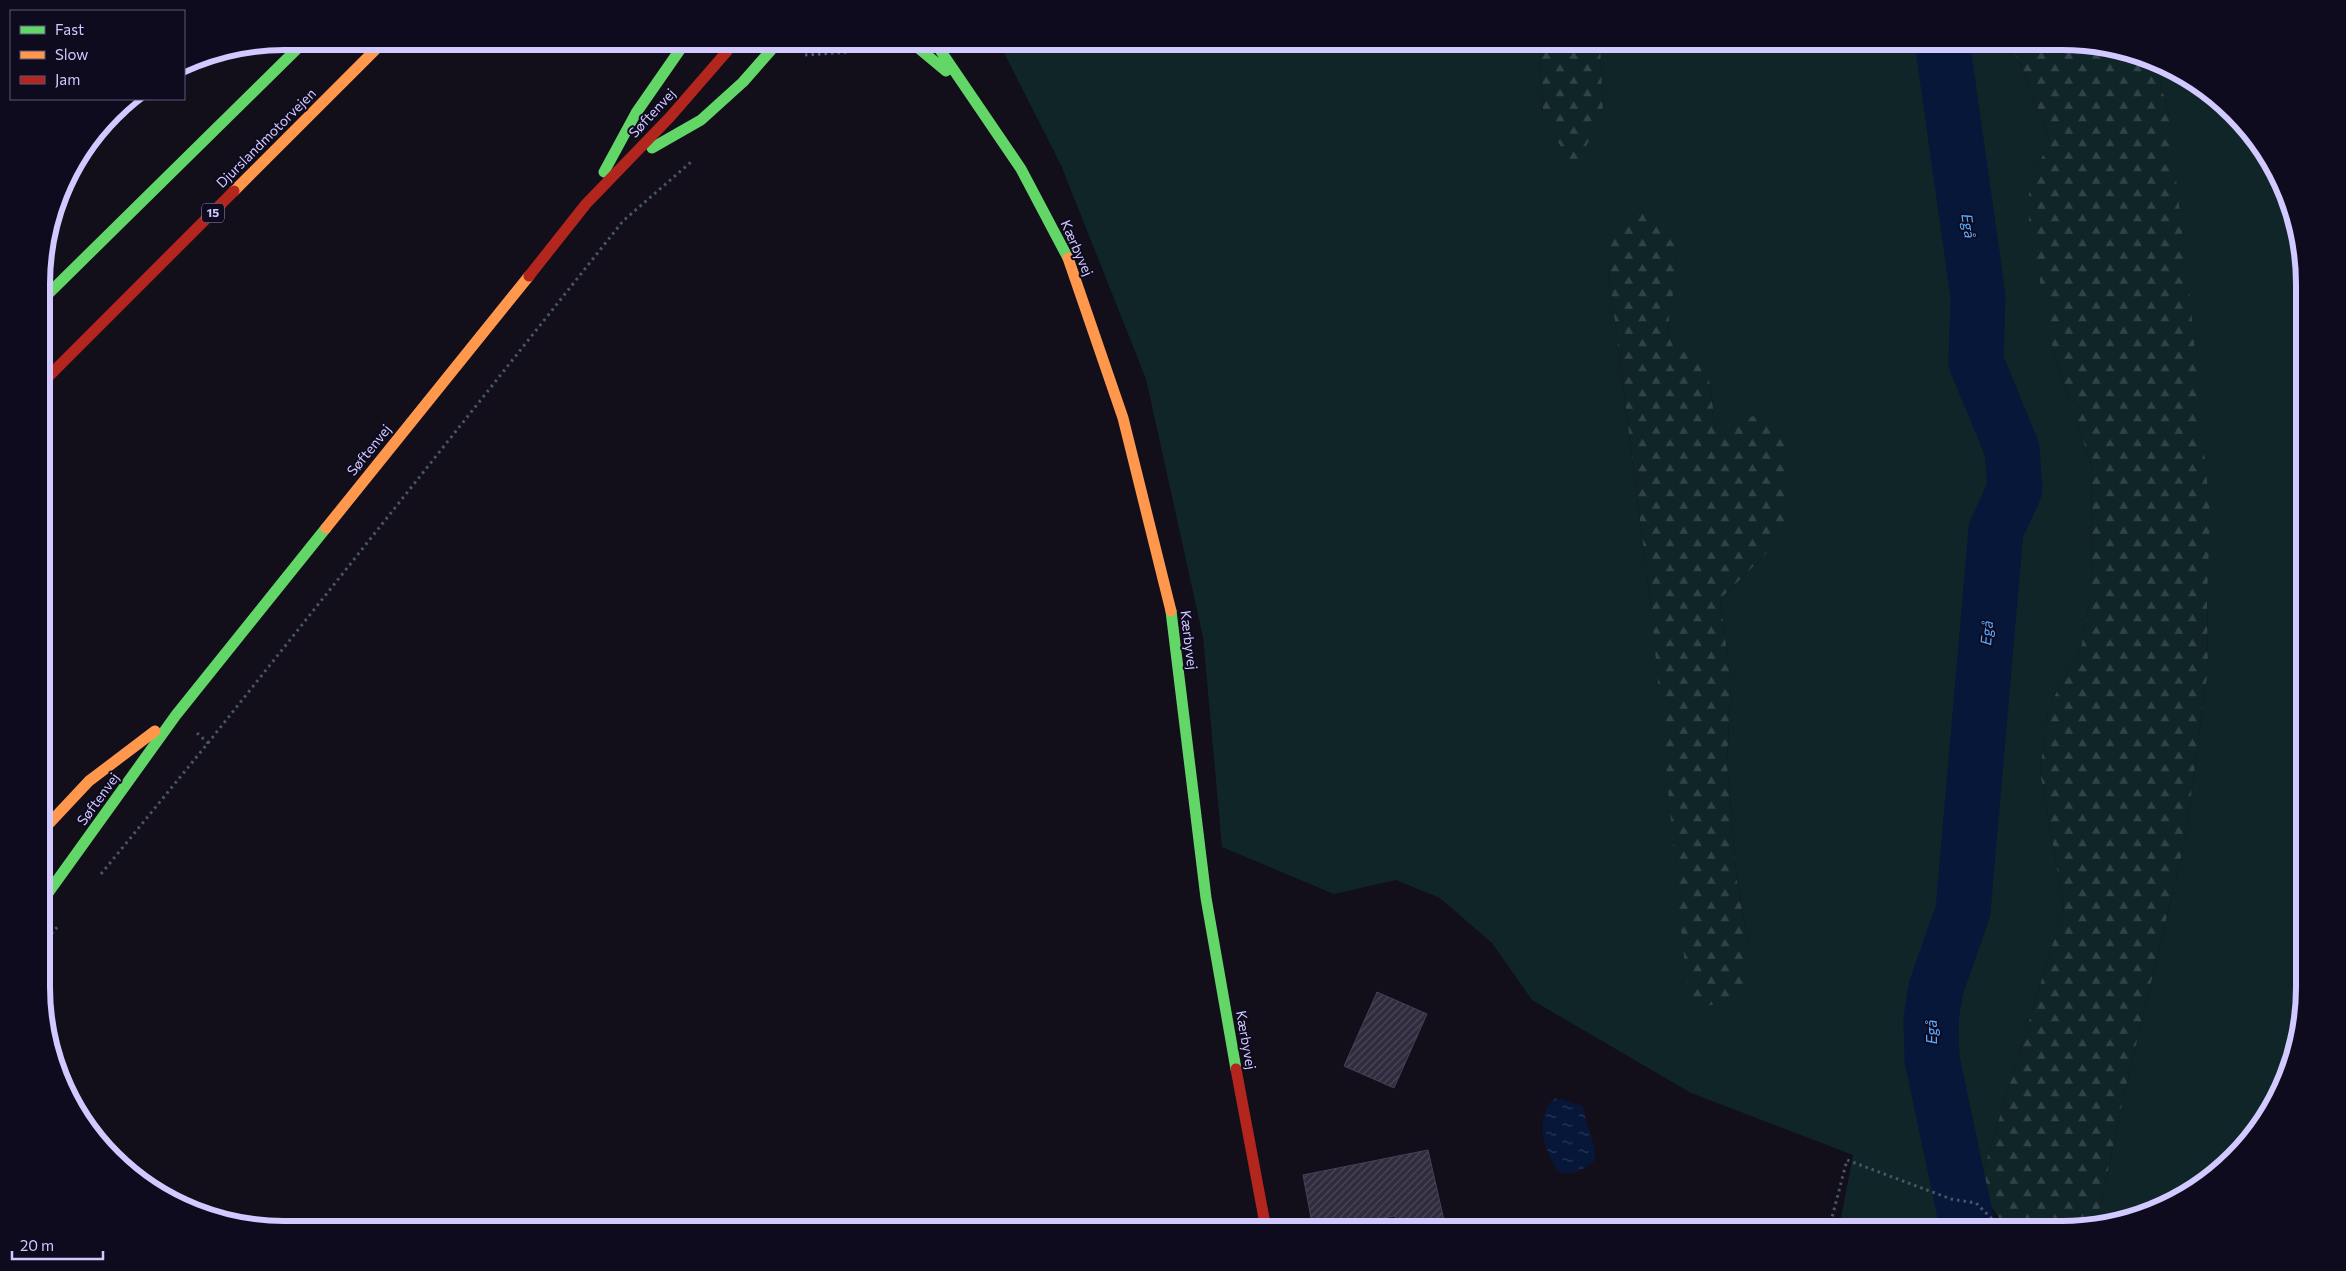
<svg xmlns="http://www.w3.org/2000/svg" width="2346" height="1271" font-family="Commissioner,sans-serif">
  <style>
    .green { fill: #0f2527; fill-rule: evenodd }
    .forest { fill: url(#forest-firs) }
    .water { fill: url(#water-ripples) }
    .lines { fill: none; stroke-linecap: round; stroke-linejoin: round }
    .river { stroke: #07173a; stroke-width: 55 }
    .building { fill: url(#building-hatch); stroke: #464059 }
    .path { stroke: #485766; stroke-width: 3; stroke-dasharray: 2.5 4; stroke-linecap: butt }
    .fast { stroke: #63d668; stroke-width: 11 }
    .slow { stroke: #ff974d; stroke-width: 11 }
    .jam { stroke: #b3261e; stroke-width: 11 }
    .labels { text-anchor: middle; stroke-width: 4; stroke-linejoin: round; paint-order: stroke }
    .shield { fill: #0f0b1f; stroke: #9790bc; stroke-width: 1 }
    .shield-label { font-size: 12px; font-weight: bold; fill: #d1c9ff }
    .street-label { font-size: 14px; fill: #d1c9ff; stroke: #0f0b1f }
    .water-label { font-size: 15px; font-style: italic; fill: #57aaff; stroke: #0f0b1f }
    .rim { fill: none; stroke: #d1c9ff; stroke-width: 6 }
  </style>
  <defs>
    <pattern id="forest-firs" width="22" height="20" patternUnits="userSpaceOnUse" patternTransform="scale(1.25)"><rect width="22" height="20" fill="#0f2527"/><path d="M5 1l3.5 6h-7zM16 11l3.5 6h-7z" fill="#314347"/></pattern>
    <pattern id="water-ripples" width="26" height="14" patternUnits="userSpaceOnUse" patternTransform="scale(1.25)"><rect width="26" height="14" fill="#07173a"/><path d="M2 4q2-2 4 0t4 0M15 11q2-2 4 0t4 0" fill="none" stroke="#2a3758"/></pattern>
    <pattern id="building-hatch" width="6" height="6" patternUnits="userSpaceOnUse" patternTransform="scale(1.25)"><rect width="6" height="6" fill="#302c3e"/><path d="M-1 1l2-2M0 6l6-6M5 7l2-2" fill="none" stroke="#4d495b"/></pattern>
  </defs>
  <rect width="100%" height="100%" fill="#120f1a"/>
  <!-- green -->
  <path class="green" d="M998,41H1539L1543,114L1603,112L1600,41H2009L2024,73L2051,144L2029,176L2053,350L2092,467L2091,594L2081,648L2048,708L2040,772L2064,907L1978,1188L1951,1192L1959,1229H1839L1853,1155L1691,1093L1532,1000L1492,943L1440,898L1396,880L1334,894L1222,847L1203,637L1146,379L1061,165ZM1608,267L1670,307L1668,334L1673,346L1710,385L1716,431L1763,557L1720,599L1731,683L1727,762L1737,882L1750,952L1651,607Z
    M2154,61L2170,66L2222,102L2264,149L2292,206L2303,253L2305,987L2280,1095L2244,1147L2197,1189L2140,1217L2096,1226L2126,1087L2185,841L2208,669L2207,601L2168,110Z"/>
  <!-- forest -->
  <path class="forest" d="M1539,41H1600L1603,112L1574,171L1543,114Z
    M2009,41C2061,41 2104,42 2154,61L2168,110L2190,299L2210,513L2207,601L2208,669L2185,841L2126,1087L2096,1226L2077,1229H2007L1978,1188L2064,907L2040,772L2048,708L2081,648L2091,594L2092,467L2053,350L2029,223V176L2051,144L2024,73Z
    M1636,205L1664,216L1681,261L1670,307L1668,334L1673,346L1702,347L1710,385L1716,431L1771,409L1790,451V505L1784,529L1763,557L1720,599L1731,683L1727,762L1737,882L1750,952L1741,998L1707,1006L1689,995L1682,940L1651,607L1608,267V232Z"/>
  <!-- water -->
  <path class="water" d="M1556,1098L1582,1106L1595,1150L1594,1161C1583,1170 1572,1176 1558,1172C1545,1151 1532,1116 1556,1098Z"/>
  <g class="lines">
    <!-- river -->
    <path class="river" d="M1942,41L1978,296L1976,362L2012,449L2015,489L1996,530L1963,911L1936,988L1931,1019L1932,1059L1968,1229"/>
  </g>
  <!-- building -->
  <path class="building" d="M1377,992L1427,1014L1394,1088L1344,1066Z
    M1428,1150L1446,1229H1398L1395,1216L1313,1229L1303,1175Z"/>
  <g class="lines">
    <!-- path -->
    <path class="path" d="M805,55L850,52L860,41
      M197,733L208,743
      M101,874L208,743L623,221L691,162
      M43,944L59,925
      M1829,1229L1847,1160L1951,1199L1976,1203L2002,1229"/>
    <!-- fast -->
    <path class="fast" d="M910,41L946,71
      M934,41L1021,169L1068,258
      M652,148L701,120L743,82L779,41
      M604,172L636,113L686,41
      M42,300L305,41
      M1171,611L1206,898L1236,1069
      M43,900L176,715L326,528"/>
    <!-- slow -->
    <path class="slow" d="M234,191L384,41
      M1068,258L1123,418L1171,611
      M326,528L529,276
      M43,830L89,781L155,731"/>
    <!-- jam -->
    <path class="jam" d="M529,276L586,204L670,117L736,41
      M42,383L234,191
      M1236,1069L1266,1229"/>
  </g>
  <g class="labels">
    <!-- shield labels -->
    <rect class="shield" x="202" y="203.5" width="22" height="19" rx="4"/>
    <g class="shield-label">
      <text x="213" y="217">15</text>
    </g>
    <!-- street labels -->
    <g class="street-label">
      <text transform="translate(652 113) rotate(-47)" y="5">Søftenvej</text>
      <text transform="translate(266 138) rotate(-45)" y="5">Djurslandmotorvejen</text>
      <text transform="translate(1077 248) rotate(66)" y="5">Kærbyvej</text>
      <text transform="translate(369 450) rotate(-51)" y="5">Søftenvej</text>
      <text transform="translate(1189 640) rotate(83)" y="5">Kærbyvej</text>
      <text transform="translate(98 799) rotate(-54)" y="5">Søftenvej</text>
      <text transform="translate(1246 1040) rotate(80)" y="5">Kærbyvej</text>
    </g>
    <!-- water labels -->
    <g class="water-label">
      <text transform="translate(1968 226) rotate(82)" y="5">Egå</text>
      <text transform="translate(1987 633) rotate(-85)" y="5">Egå</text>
      <text transform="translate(1932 1032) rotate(-90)" y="5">Egå</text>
    </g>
  </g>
  <!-- crop -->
  <path d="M0 0H2346V1271H0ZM284 50H2062A234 234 0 0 1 2296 284V987A234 234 0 0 1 2062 1221H284A234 234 0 0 1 50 987V284A234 234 0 0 1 284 50Z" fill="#0f0b1f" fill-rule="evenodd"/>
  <path class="rim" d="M284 50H2062A234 234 0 0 1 2296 284V987A234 234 0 0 1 2062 1221H284A234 234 0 0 1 50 987V284A234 234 0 0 1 284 50Z"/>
  <!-- legend -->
  <rect x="10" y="10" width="175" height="90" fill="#0f0b1f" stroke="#5d5779"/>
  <rect x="20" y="26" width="25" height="8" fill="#63d668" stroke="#5d5779"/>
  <text x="55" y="35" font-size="15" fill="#d1c9ff">Fast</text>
  <rect x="20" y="51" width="25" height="8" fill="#ff974d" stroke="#5d5779"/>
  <text x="55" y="60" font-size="15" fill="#d1c9ff">Slow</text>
  <rect x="20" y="76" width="25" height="8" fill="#b3261e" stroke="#5d5779"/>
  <text x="55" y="85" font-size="15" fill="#d1c9ff">Jam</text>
  <!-- scale -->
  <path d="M12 1251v8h91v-8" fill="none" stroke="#d1c9ff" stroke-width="2.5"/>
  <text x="20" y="1251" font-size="15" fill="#d1c9ff" stroke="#0f0b1f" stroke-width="4" paint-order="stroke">20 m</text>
</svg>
